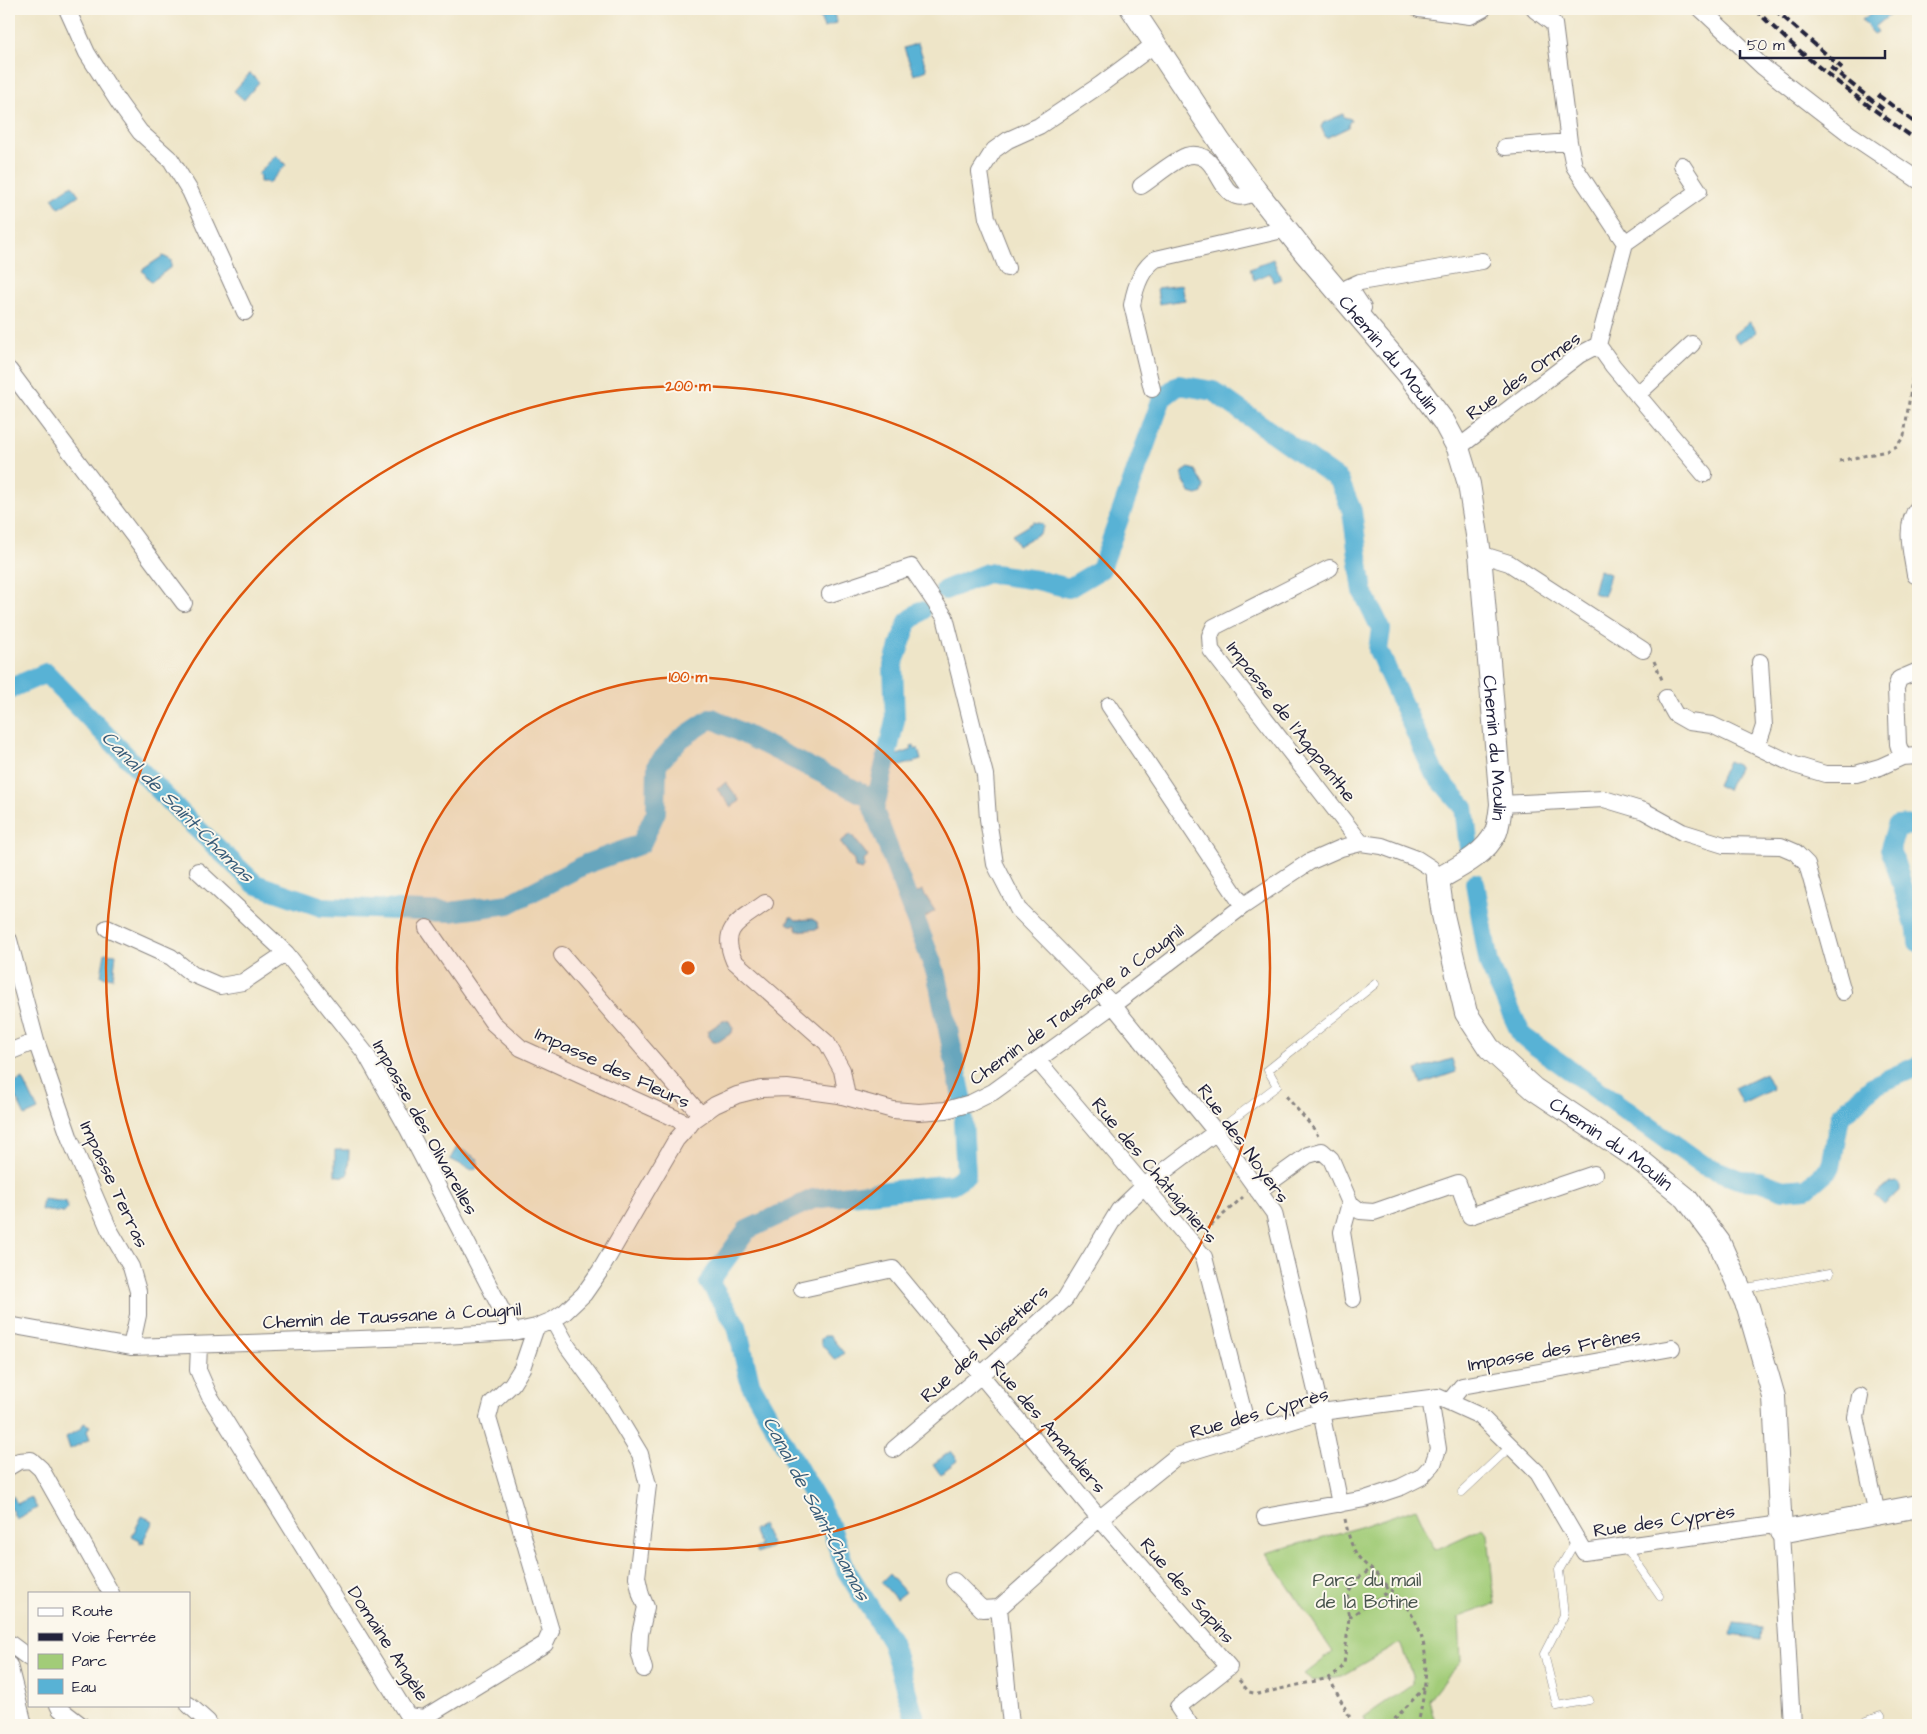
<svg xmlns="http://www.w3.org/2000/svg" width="1927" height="1734" font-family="'Architects Daughter',sans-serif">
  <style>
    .green { fill: #a2cc78; stroke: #62775a }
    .water { fill: #58b2d5; stroke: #3d6a88 }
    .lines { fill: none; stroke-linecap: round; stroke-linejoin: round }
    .canal { stroke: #58b2d5; stroke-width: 20 }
    .lane-casing { stroke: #888482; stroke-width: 9 }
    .street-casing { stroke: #888482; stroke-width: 18 }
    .secondary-casing { stroke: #888482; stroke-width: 24 }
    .path { stroke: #888482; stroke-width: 3; stroke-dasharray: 4 4; stroke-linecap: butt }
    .lane { stroke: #fff; stroke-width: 8 }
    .street { stroke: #fff; stroke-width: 16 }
    .secondary { stroke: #fff; stroke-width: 22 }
    .rail { stroke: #22223b; stroke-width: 4; stroke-dasharray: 8 4; stroke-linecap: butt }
    .ring { fill: none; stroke: #de560e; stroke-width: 2.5 }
    .labels { text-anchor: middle; stroke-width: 4; stroke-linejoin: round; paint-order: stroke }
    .street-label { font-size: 19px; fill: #22223b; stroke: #fbf7ec }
    .park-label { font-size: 19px; fill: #48554d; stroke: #fbf7ec }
    .water-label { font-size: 20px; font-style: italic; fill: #385c79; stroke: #fbf7ec }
    .centre { fill: #de560e; stroke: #fbf7ec; stroke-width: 2.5 }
    .ring-label { font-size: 15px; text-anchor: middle; font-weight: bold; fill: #de560e; stroke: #fbf7ec; stroke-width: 4; stroke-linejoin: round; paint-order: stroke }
  </style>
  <rect width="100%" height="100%" fill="#fbf7ec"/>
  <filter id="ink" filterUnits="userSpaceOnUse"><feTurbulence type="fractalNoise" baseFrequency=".02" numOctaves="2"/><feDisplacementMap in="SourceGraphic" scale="10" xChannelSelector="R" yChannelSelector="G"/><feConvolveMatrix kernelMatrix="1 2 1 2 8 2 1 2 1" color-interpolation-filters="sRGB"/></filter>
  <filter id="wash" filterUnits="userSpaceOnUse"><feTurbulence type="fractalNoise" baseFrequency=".0096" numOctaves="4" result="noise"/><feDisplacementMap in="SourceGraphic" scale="20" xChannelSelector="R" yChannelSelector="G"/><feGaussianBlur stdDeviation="1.12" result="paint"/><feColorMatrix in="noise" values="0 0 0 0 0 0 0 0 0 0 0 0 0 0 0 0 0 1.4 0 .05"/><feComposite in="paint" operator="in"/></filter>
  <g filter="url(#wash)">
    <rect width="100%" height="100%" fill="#eee5c8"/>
    <!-- green -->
    <path class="green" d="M1416,1508L1435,1550L1483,1528L1488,1534L1495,1604L1459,1617L1461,1662L1446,1678L1429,1700L1436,1725H1367L1364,1717L1412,1684V1675L1400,1643L1342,1676L1312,1681L1304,1675L1333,1652L1266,1553L1360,1527Z"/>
    <!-- water -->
    <path class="water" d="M817,9H832L837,23L824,28Z
      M1876,9H1890L1893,12L1875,27L1878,32L1874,34L1862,20Z
      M918,43L927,70L914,75L904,48Z
      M250,73L259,82L244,100L234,91Z
      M1343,114L1344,117L1351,119L1348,125L1349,127L1326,138L1321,127L1323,123Z
      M276,155L286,165L268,184L266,182H260V176L258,174Z
      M72,185L79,195L59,208L52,198Z
      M163,256L171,260V267L151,282L142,270Z
      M1273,259L1281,279L1273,282L1270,273L1254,280L1250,269Z
      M1182,285L1185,300L1159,304L1157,288Z
      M1750,321L1757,332C1751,337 1745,338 1739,343L1733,335Z
      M1189,468L1195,470L1204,486L1202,493L1197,495L1190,493L1182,477L1183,472Z
      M1034,522L1042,524L1043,527L1040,533L1018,546L1012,535Z
      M1599,570L1610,574L1604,596L1593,593Z
      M914,745L915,749H918L921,760L900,766L896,764L895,758L897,755L912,750L911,746Z
      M1728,761L1739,766L1727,790L1717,785Z
      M726,782L740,801L731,807L717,789Z
      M851,834L868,856L864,860L865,866L862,870L855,868L854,861L840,842Z
      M922,890L935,911L922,919L912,896Z
      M790,917H793L796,920L812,919L817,922L818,929L797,931L796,925H790L787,923Z
      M105,953L116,954L113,978L101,976Z
      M724,1020L729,1021L733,1028L732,1033L717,1042H713L708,1035V1031Z
      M1452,1059L1456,1072L1421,1084L1416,1070Z
      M1765,1073L1773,1089L1742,1104L1734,1088Z
      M23,1079L38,1110L25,1116L10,1085Z
      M457,1147L478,1159L477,1162L479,1163L475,1170L473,1169L472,1170L450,1159Z
      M335,1150H349L348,1175C342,1177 342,1177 335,1175Z
      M1896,1182L1900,1186V1191L1884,1205L1875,1196L1890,1183Z
      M43,1199L66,1202L68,1209L64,1213L41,1210Z
      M824,1336H830L844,1353L835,1360L821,1344V1339Z
      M84,1423L90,1426L87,1431L90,1439L70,1449L66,1437L80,1429Z
      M951,1451L958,1460L940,1474L933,1464Z
      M13,1496L17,1504L31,1497L37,1508L16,1519L9,1504V1499Z
      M142,1516L153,1521L144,1539V1543L140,1544V1540L132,1536Z
      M762,1525L772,1546L757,1553L755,1549L760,1546L753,1530Z
      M889,1574L905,1592L896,1599L881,1582Z
      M1734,1624L1761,1627L1760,1639L1732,1635Z"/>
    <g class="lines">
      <!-- canal -->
      <path class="canal" d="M945,590L987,573L1037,580L1069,588L1101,569L1162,398L1179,385L1213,391L1339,480L1352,511L1363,592L1381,629L1378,650L1434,773L1464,807L1469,848
        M9,689L46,673L189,821L255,884L322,907L450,912L509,904L586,864L641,844L656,812L657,765L679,740L712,718L869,797L937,976L962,1097
        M874,811L895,720L893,665L908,622L921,611
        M1918,825L1897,826L1890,848L1917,930L1918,942
        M1475,883L1489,964L1522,1036L1703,1165L1741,1180L1759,1181L1783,1190L1807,1188L1831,1167L1840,1116L1873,1086L1918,1066
        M917,1725L891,1641L846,1570L830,1525L750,1383L737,1326L709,1282L747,1230L813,1199L952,1184L966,1175L963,1121"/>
    </g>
  </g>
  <g filter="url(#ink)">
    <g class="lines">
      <!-- lane casing -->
      <g class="lane-casing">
        <path id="lane" d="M1216,1132L1277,1086L1268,1070L1375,984
          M1741,1289L1830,1273
          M1462,1492L1511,1446
          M1576,1540L1559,1570L1564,1615L1544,1654L1557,1706L1589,1700
          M1626,1547L1660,1596
          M1856,1725L1881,1716"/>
      </g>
      <!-- street casing -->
      <g class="street-casing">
        <path id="street" d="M67,9L87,53L119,103L140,132L171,160L190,191L245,312
          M1419,9L1470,16L1483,9
          M1701,9L1763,67L1851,135L1918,180
          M1535,10L1554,24L1569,142
          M1141,186C1152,179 1174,160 1186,156C1224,145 1216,217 1256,191
          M1625,243L1699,191L1682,165
          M1007,268L987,218L980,172L994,150L1008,140L1039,126L1100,85L1155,44
          M1363,308L1349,287L1360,282L1482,261
          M1598,345L1613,366L1704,474
          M9,370L184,603
          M1152,389L1132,305C1135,288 1142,268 1156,259L1287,229
          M1637,395L1692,344
          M1458,448L1579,355L1598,345L1625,243L1574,166L1569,142L1505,147
          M1480,554L1509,563L1643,650
          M1330,568L1214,627L1210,636L1211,650L1361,843
          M1915,575C1912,555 1903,524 1918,508
          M830,594L911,567L945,617L985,775L988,819L995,864L1018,909L1113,1005L1216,1132L1274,1213L1321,1412L1340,1504
          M1918,671L1899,679L1896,688L1898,744L1902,757L1918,756
          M1666,698L1675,714L1689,722L1712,725L1795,765L1825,774H1856L1880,767L1902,757
          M1109,705L1243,906
          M1757,747L1764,726L1760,662
          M1501,804L1604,799L1644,811L1682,832L1724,845L1781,846L1795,852L1807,864L1843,992
          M198,871L286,953L366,1054L408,1129L513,1332
          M765,903C740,921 719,927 734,961L827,1043L842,1070L847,1097
          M107,928L171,957L192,974L220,986L243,982L286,953
          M427,928L493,1023L521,1048L690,1125
          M9,940L36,1041L70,1139L109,1229L131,1267L138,1291V1315L131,1347
          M562,955L701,1115
          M9,1052L36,1041
          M1037,1060L1204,1257L1249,1434
          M1258,1191L1308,1155L1322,1151L1331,1159L1350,1203L1360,1211L1374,1212L1458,1183L1470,1216L1594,1174
          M1350,1203L1342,1232L1353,1299
          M802,1289L893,1269L1100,1519L1229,1667L1178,1707L1190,1725
          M553,1320L568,1347L611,1406L640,1454L648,1485L637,1577L641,1595L646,1607L640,1634L639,1651L644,1669
          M9,1325L131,1347L444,1336L513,1332L536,1327L553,1320L565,1312L584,1294L600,1271L676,1140L694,1120L715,1105L737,1095L761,1089L787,1088L839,1095L893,1110L919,1112L946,1110L971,1103L993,1092L1113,1005L1243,906L1309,862L1341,848L1361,843L1382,846L1417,859L1431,868L1438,879
          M199,1345L198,1370L209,1395L408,1716L424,1718L545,1644L551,1631L488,1418L492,1403L512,1384L522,1368L536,1327
          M1860,1396L1856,1417L1877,1514
          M1449,1402L1462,1386L1672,1348
          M894,1449L981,1375L1065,1299L1119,1210L1143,1187L1216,1132
          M9,1467L19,1461L31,1460L41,1469L111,1593
          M1265,1517L1365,1499L1401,1487L1421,1477L1433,1464L1438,1449L1430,1398
          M1781,1532L1792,1725
          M954,1581L982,1609L999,1608
          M999,1608L1094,1523L1177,1456L1321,1412L1438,1397L1480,1416L1538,1473L1584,1552L1781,1524
          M999,1608L1011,1725
          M9,1643L29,1658
          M9,1665L24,1725
          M58,1705L60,1709L81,1725
          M189,1705L208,1722"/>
      </g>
      <!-- secondary casing -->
      <g class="secondary-casing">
        <g id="secondary">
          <path id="s1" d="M1132,9L1220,142L1256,191L1306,254L1408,374L1444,422L1458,448L1469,484L1480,554L1501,804C1500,813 1499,824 1496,832C1485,855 1459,867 1438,879L1443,915L1466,1013L1489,1048L1534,1089L1637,1158L1686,1198L1719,1242L1748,1307L1774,1397L1781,1532L1918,1506"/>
        </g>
      </g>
      <!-- path -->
      <path class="path" d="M1839,461L1887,451L1897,446L1904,436L1918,340
        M1654,661L1663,682
        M1286,1096L1314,1129L1318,1136
        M1205,1231L1243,1197
        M1345,1519C1348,1533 1351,1549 1361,1560C1370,1570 1383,1576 1387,1590L1385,1594L1349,1617
        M1385,1583C1392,1592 1402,1600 1408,1609C1434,1646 1426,1684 1418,1725
        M1329,1678L1354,1725
        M1239,1680L1249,1692L1258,1694L1329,1678L1337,1673L1344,1665L1349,1617L1347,1607L1348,1594L1356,1580L1371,1569
        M1389,1725L1424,1688"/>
      <!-- lane -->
      <use href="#lane" class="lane"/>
      <!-- street -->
      <use href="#street" class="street"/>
      <!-- secondary -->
      <use href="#secondary" class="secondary"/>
      <!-- rail -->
      <path class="rail" d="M1755,9C1804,59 1861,101 1918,141
        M1774,9L1842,68
        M1830,67L1883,109
        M1878,95L1918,125"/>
    </g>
  </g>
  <!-- distance rings -->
  <circle cx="688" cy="968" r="291" fill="#de560e" fill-opacity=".12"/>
  <g class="ring">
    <circle cx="688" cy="968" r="291"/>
    <circle cx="688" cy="968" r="582"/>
  </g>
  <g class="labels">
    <!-- street labels -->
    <g class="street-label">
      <text dy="7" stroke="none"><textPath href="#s1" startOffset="431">Chemin du Moulin</textPath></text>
      <text transform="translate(1523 375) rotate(-36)" y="7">Rue des Ormes</text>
      <text transform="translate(1292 721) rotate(52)" y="7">Impasse de l'Agapanthe</text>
      <text dy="7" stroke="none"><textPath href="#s1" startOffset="851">Chemin du Moulin</textPath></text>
      <text transform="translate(1076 1004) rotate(-36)" y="7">Chemin de Taussane à Cougnil</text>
      <text transform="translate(613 1067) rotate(25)" y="7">Impasse des Fleurs</text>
      <text transform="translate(426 1127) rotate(61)" y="7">Impasse des Olivarelles</text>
      <text transform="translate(1244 1143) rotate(54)" y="7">Rue des Noyers</text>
      <text dy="7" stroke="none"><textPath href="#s1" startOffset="1346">Chemin du Moulin</textPath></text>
      <text transform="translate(1155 1170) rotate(50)" y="7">Rue des Châtaigniers</text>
      <text transform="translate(115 1184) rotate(65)" y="7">Impasse Terras</text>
      <text transform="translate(392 1315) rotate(-3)" y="7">Chemin de Taussane à Cougnil</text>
      <text transform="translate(984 1343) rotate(-42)" y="7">Rue des Noisetiers</text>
      <text transform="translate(1554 1349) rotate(-10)" y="7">Impasse des Frênes</text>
      <text transform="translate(1259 1412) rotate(-16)" y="7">Rue des Cyprès</text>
      <text transform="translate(1049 1426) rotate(50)" y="7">Rue des Amandiers</text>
      <text transform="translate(1664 1520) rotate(-8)" y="7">Rue des Cyprès</text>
      <text transform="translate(1188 1590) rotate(49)" y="7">Rue des Sapins</text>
      <text transform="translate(389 1643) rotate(57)" y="7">Domaine Angèle</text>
    </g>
    <!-- park labels -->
    <g class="park-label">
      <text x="1367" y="1586">Parc du mail<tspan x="1367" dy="22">de la Botine</tspan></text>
    </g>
    <!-- water labels -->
    <g class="water-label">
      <text transform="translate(178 806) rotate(45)" y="7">Canal de Saint-Chamas</text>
      <text transform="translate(817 1508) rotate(62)" y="7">Canal de Saint-Chamas</text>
    </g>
  </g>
  <circle cx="688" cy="968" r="8" class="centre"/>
  <g class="ring-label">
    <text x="688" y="391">200 m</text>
    <text x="688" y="682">100 m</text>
  </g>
  <!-- margin -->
  <rect width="1927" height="1734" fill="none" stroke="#fbf7ec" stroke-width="30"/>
  <!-- legend -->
  <rect x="28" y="1592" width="162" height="115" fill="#fbf7ec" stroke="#a4a2a5"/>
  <rect x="38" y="1608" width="25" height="8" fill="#ffffff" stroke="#a4a2a5"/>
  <text x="72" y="1616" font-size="15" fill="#22223b">Route</text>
  <rect x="38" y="1633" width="25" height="8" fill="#22223b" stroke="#a4a2a5"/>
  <text x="72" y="1642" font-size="15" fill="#22223b">Voie ferrée</text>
  <rect x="38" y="1654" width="25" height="15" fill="#a2cc78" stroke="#a4a2a5"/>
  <text x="72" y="1666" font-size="15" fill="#22223b">Parc</text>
  <rect x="38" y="1679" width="25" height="15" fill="#58b2d5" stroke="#a4a2a5"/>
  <text x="72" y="1692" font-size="15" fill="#22223b">Eau</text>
  <!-- scale -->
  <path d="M1740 50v8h145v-8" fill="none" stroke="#22223b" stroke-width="2.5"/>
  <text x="1747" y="50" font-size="15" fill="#22223b" stroke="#fbf7ec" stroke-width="4" paint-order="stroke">50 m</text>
</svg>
